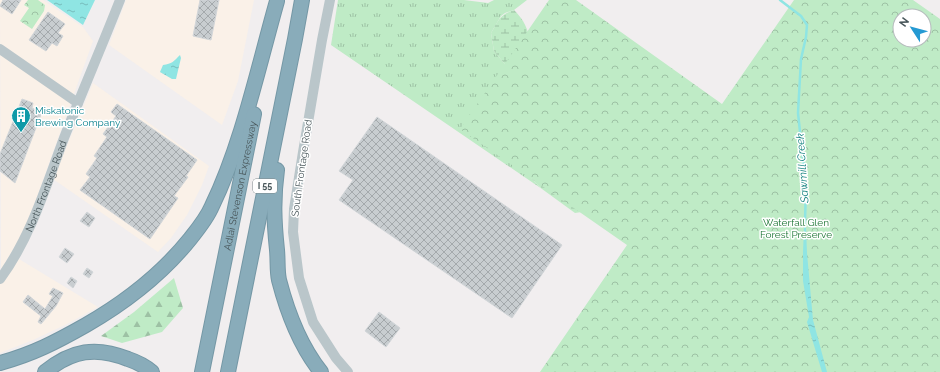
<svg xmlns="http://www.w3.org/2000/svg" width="940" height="372" font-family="Raleway,sans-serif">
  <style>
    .commercial { fill: #faf1e8 }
    .grass { fill: url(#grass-tufts) }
    .forest { fill: url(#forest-firs) }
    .wetland { fill: url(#wetland-marsh) }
    .park { fill: url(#park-crowns); fill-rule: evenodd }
    .water { fill: url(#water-ripples) }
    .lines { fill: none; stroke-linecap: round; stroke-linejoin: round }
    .stream { stroke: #8fe5e3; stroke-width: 2.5 }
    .building { fill: url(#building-cross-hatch); stroke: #d2d6d9 }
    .highway-casing { stroke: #7497a5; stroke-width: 16 }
    .minor { stroke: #bac6ca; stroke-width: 10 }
    .highway { stroke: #89acba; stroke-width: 14 }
    .labels { text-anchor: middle; stroke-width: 3; stroke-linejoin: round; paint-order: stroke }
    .shield { fill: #fff; stroke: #7f898c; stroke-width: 1 }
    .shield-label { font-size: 9px; font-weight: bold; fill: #48565a }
    .culture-label { font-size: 10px; fill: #0d838f; stroke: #fff; text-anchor: start }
    .street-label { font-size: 10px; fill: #48565a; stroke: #fff }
    .park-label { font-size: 10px; fill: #1d7635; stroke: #fff }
    .water-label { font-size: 11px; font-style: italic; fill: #158380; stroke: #fff }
  </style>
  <defs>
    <pattern id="grass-tufts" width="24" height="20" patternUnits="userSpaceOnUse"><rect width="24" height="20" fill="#bfebc6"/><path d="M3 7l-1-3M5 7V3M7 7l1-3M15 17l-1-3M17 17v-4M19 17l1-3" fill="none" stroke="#9dc1a4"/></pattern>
    <pattern id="forest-firs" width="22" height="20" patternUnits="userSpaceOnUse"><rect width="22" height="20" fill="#bfebc6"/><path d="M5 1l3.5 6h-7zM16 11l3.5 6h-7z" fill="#9dc1a4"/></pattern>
    <pattern id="wetland-marsh" width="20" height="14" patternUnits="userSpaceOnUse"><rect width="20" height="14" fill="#bfebc6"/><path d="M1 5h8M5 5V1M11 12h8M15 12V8" fill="none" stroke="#9dc1a4"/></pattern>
    <pattern id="park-crowns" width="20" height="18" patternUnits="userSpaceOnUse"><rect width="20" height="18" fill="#bfebc6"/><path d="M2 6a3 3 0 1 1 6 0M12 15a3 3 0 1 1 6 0" fill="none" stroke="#9dc1a4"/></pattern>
    <pattern id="water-ripples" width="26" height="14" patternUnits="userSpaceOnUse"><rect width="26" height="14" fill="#8fe5e3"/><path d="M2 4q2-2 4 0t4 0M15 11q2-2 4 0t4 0" fill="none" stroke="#77bcbb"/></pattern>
    <pattern id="building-cross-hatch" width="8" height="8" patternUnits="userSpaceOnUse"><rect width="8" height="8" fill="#c8cdd0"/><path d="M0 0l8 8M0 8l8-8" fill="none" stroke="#a4a9ac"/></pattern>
  </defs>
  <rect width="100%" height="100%" fill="#f1eeef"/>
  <!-- commercial -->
  <path class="commercial" d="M0,0H43L83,27L93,41L37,197L22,234L1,270Z
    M126,0H254L238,81L222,125L109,45Z
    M93,83L209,166L202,185L187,215L171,238L158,252L53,179Z
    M19,259L98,307L67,324L33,340L0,353V284Z"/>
  <!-- grass -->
  <path class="grass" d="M338,0H464L488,3L494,0H527L514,10L505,13L501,16L491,33L494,51L512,73L530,177L542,189L331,45Z"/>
  <!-- forest -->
  <path class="forest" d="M174,278L183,308L162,332L122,343L101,336L134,312Z"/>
  <!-- wetland -->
  <path class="wetland" d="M514,10C525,21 527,28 531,43L588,211L575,213L542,189L530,177L512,73L494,51L491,33C499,20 499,15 514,10Z"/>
  <!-- park -->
  <path class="park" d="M28,0H38L45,5L44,11L32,29L20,21L29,8L24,5Z
    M549,0H576L722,104L794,0H913L940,19V372H540L627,245L460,129ZM900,16H924V40H900Z"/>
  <!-- water -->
  <path class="water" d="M47,0H95L83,25Z
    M180,55L181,58L176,79H172L160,72L163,65C172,64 174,61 180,55Z
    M805,201L807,253L813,320L827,372H822L807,322L809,317L803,281V252Z"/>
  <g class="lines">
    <!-- stream -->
    <path class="stream" d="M780,0L801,16L807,25L806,37L801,59L798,113L806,188L805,221"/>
  </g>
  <!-- building -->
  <path class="building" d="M3,0H21L12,14L0,6Z
    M200,0H219L211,40L193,36Z
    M48,12L65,24L58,33L63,36L57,46L52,43L46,51L29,40Z
    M22,99L33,103L32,108L42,112L15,183L0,171V154Z
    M117,104L197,160L186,176L188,177L174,196L178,198L150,239L80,190L90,177L86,174L97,158L94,156L107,137L103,134L116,116L111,112Z
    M377,117L562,245L512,318L339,200L353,180L339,171Z
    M87,212L95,218L89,227L80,221Z
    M65,248L74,254L67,263L59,257Z
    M87,268L93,272L89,278L83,274Z
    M71,277L77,281L73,288L67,283Z
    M53,288L63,293L56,306L41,324L38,322L41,316L23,302L28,295L45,309L53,296L49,294Z
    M379,312L400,328L386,347L365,331Z"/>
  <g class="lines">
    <!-- highway casing -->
    <g class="highway-casing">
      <g id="highway">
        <path d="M277,170C273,199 274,221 277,250C278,260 277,271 279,280C287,311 301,347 321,372"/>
        <path d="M0,363C33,354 56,342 86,325C126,302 161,275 190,239C198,229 207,218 212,206C242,144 258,68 277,1"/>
        <path d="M45,372C72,350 96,346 128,359C137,362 145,366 152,372"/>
        <path id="s2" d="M202,372L254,114"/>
        <path d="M228,372L295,39L302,0"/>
      </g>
    </g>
    <!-- minor -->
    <g class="minor">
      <path d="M330,0L322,40L303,152L294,209L293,232L299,278L313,322L336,358L348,372"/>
      <path d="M0,49L78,103"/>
      <path id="s1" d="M0,279C31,237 46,186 64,138C82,92 102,46 120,0"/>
    </g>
    <!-- highway -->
    <use href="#highway" class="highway"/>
  </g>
  <!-- icons -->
  <defs>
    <g id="building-pin" transform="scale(1)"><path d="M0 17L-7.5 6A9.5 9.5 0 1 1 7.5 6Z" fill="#0f9aa8" stroke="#fff"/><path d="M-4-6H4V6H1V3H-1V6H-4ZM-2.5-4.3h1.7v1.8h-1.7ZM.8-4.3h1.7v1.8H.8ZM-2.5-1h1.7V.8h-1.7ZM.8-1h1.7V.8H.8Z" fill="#fff"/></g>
  </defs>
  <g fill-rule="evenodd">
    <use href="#building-pin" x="21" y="116"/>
  </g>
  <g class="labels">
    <!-- shield labels -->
    <rect class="shield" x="253" y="179" width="24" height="14" rx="3"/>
    <g class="shield-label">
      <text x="265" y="189">I 55</text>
    </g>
    <!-- culture labels -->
    <g class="culture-label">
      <text x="35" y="114">Miskatonic<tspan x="35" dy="12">Brewing Company</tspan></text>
    </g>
    <!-- street labels -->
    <g class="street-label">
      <text transform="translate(301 168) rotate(-82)" y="4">South Frontage Road</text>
      <text dy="4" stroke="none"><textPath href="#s1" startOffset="104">North Frontage Road</textPath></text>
      <text dy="4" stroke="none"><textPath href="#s2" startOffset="190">Adlai Stevenson Expressway</textPath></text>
    </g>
    <!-- park labels -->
    <g class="park-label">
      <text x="796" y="226">Waterfall Glen<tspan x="796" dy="12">Forest Preserve</tspan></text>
    </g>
    <!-- water labels -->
    <g class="water-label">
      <text transform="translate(802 168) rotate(-94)" y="4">Sawmill Creek</text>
    </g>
  </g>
  <!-- north arrow -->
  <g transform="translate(912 28) rotate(306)"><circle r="19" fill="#ffffff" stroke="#b6bbbd"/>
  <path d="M0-3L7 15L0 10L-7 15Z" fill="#259ad3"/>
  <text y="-6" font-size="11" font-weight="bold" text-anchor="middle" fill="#48565a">N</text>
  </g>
</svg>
